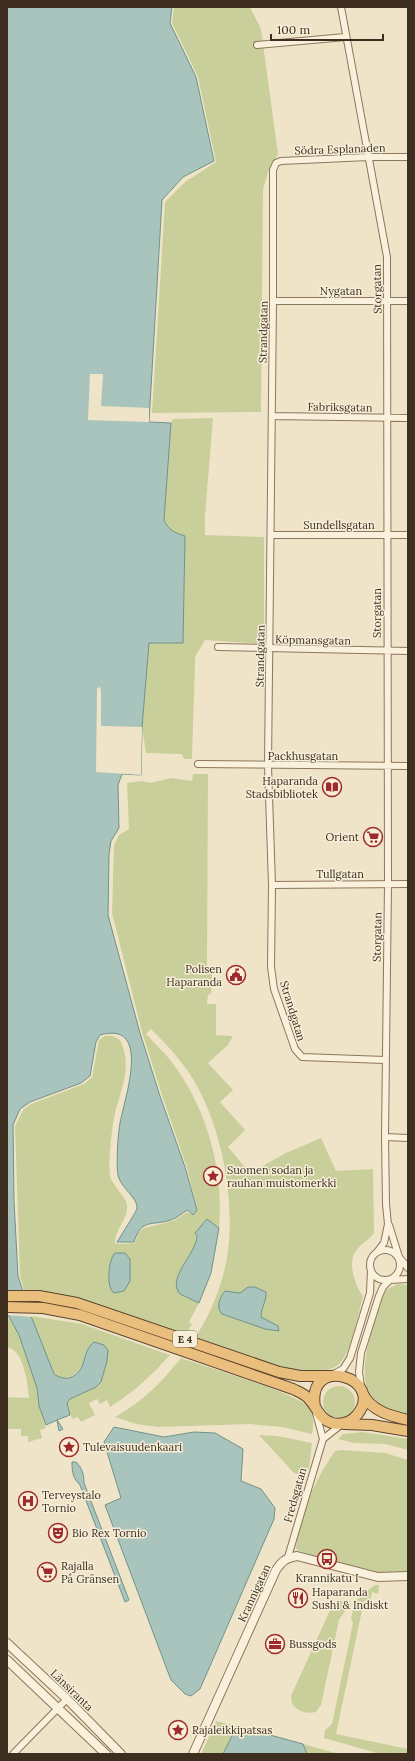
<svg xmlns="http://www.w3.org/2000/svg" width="415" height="1761" font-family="Lora,serif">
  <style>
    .green { fill: #c9cf9b }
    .water { fill: #a9c4bc; stroke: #6f938a }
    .pier { fill: #f0e4c8 }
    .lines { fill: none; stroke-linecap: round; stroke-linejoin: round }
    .minor-casing { stroke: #8d765c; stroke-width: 8 }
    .tertiary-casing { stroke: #8d765c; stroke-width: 10 }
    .trunk-casing { stroke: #5b4430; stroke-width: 12 }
    .minor { stroke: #faf1dc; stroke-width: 6 }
    .tertiary { stroke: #faf1dc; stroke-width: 8 }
    .trunk { stroke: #eabe7c; stroke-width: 10 }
    .labels { text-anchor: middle; stroke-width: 3; stroke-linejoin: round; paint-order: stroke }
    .shield { fill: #f7eed8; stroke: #756857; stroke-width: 1 }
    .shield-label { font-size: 10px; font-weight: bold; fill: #3d2e20 }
    .street-label { font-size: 11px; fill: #3d2e20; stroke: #f7eed8 }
    .poi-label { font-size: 11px; fill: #3d2e20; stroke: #f7eed8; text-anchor: start }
  </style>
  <rect width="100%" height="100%" fill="#f0e4c8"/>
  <!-- green -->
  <path class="green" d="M174,7H250L261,29L278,154L268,172L263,190L261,412L152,413L165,202L185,182L216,162L198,77L172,23Z
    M213,418L205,516V535L264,537V644L205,640L195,657V663L192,759H184L182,754L146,753L142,727L149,643H183L185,537C175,533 168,530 164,520L171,423L173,419Z
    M193,774H208L207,971H212L211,994L208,995L207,1004H216V1035L233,1036L228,1045L208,1063L233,1090L220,1102L245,1130L228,1147L250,1173L286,1153L321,1138L336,1171L373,1169L374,1233C369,1241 361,1243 356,1251C347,1261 355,1286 363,1296C359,1311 351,1355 338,1365C326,1374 304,1371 290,1370L195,1338C208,1318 218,1295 224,1272C238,1216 225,1138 198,1088C186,1065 169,1047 151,1029L146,1034C154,1043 163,1051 171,1061C207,1108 224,1169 219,1228L207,1219L195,1233L197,1240L186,1263L178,1291L180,1294L199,1303L189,1322L192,1324L186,1335C133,1317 80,1295 24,1291L20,1275L15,1126L23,1110L31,1104L84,1084L92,1077L99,1040C106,1033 113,1035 120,1040C134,1067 119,1093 114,1118C112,1129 107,1171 111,1179C115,1188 126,1197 127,1205C129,1218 115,1229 115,1243L120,1244L135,1243L138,1233L144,1228L173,1221L188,1212L193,1215L197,1209L187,1168L162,1095L142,1032L112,913L114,845L119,835L129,829L127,783L142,781L150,783L171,778L192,781Z
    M398,1284L408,1285V1414C396,1411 383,1410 374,1401C355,1383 370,1336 376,1314C378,1308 379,1299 383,1294C387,1288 392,1287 398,1284Z
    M7,1315L19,1335L37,1388L39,1406L46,1428L40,1430L42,1438L28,1442V1436H21V1429H7L8,1397L29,1398C27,1382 25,1352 7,1347Z
    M31,1316L82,1324L170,1355C152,1375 134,1392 110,1407L107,1400L100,1404L97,1399L89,1403L95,1415L81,1422L78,1417L72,1419L67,1403L70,1399L76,1395L89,1345C85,1359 83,1372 69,1377C64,1379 58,1378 54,1374Z
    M181,1358C203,1366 297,1393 308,1407C314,1414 314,1425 312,1434L282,1427L250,1424L158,1427L136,1424L115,1417C143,1401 160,1384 181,1358Z
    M323 1402a16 16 0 1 1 32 0a16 16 0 1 1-32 0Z
    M363,1432L408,1439V1450L386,1444L354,1443L338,1439L343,1434Z
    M259,1435L277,1436L312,1443L309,1468L302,1475L294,1473Z
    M341,1450L385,1453L408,1460V1572C382,1580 325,1559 299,1551L296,1549C299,1515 316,1478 335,1451Z
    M375,1585H379L378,1594L372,1592L370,1602L364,1601L336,1734L408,1749V1754H380L324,1738L325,1730L332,1724L353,1623L351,1619L355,1601C363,1596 367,1590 375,1585Z
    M339,1601H344L346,1604L345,1611L339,1620L321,1705L316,1712C306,1714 299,1712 292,1704L291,1696L332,1606Z
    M216,1721L237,1726L223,1754H201Z
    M303,1744L339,1754H307Z"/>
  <!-- water -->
  <path class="water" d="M7,7H172L170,23L196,77L214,161L183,177L162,200L149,422L171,423L164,520C168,530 175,533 185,536L183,643H149L142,727L141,775L122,774L118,785L119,828L111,841L109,854L108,915L140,1033L160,1096L185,1167L197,1210L193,1215L188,1210C182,1213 177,1218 171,1220C153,1226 141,1218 134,1242H117C120,1237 137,1211 137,1208C138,1198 120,1187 118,1175C116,1165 118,1133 120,1123C124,1100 153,1020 100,1035L96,1042L90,1076L81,1083L30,1102L20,1109L13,1125L14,1201L18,1276L31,1316L54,1374C58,1377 64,1379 69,1378C89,1371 80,1353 94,1342L104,1345L108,1350L107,1361L101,1382L96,1387L70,1399L67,1403L70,1415L57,1420L63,1429L59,1431L57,1420L46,1425L39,1406L37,1388L19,1335L7,1313Z
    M207,1219L219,1228L211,1273L199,1303L180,1294C166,1278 196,1255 197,1236L195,1233Z
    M115,1253H125L130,1259V1281L124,1291L114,1293C106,1288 108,1260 115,1253Z
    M248,1287H255L266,1292C267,1300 261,1308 261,1317L278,1326L279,1331L265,1329L222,1314C216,1308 219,1298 225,1291L240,1293Z
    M114,1427L164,1437L194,1432L215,1433L243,1449L241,1481L261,1489L275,1508L274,1519L200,1689L191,1696L185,1694L171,1680L105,1505L121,1498L104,1442Z
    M72,1462H76C82,1468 84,1474 84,1483L129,1600L125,1602L80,1485C73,1478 72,1473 72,1462Z
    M237,1726L303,1744L307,1754H223Z"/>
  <!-- pier -->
  <path class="pier" d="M90,374H103L101,406L149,408V422L88,420Z
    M100,687L101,692V726L142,727L141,775L96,772L97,691V688Z
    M7,1291H24L33,1317L7,1315Z"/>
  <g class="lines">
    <!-- minor casing -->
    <g class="minor-casing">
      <path id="minor" d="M341,7L387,257L388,884L385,1137L386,1204L388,1224L384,1243L377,1252
        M257,45L345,37
        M273,301H408
        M272,416L408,418
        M271,535H408
        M218,647L408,651
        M198,764L408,766
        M272,885L408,884
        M385,1060L302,1057L295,1049L274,989L271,967L272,885L268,766L273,301V170L276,163L281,161L368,157H408
        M385,1137L408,1138
        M389,1225L399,1257L408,1268
        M370 1265a15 15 0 1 1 30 0a15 15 0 1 1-30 0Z
        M332,1375L343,1369L350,1358L370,1293L371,1270
        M361,1387L359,1372L361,1353L379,1296L383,1287L390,1280L408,1279
        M316,1413L323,1439L342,1424
        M288,1557L323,1439
        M13,1754L67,1699"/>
    </g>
    <!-- tertiary casing -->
    <g class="tertiary-casing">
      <path id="tertiary" d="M7,1643L67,1699L121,1754
        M7,1660L106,1754
        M193,1754L276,1570C282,1561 286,1558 297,1556L378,1577L408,1576"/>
    </g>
    <!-- trunk casing -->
    <g class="trunk-casing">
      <path id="trunk" d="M7,1296H39L77,1303L279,1372L300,1376H330
        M7,1307L43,1308L80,1315L293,1389C299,1392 305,1394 309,1399C317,1407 319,1419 332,1423C341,1425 350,1423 357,1415C387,1378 306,1353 315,1407
        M363,1394C371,1411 391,1416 408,1420
        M344,1424L372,1425L408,1431"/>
    </g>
    <!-- minor -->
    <use href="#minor" class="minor"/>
    <!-- tertiary -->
    <use href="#tertiary" class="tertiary"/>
    <!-- trunk -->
    <use href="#trunk" class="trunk"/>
  </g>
  <!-- icons -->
  <defs>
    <g id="library-ring" transform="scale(1)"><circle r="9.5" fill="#f7eed8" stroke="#9e2a2b" stroke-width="1.5"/><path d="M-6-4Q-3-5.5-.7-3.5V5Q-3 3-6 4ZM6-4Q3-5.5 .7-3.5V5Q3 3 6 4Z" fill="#9e2a2b"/></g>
    <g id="supermarket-ring" transform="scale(1)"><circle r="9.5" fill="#f7eed8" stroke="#9e2a2b" stroke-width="1.5"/><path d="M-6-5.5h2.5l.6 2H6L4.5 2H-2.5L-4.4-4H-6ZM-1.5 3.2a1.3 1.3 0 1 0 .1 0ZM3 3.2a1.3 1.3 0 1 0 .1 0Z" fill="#9e2a2b"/></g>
    <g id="civic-ring" transform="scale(1)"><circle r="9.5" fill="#f7eed8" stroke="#9e2a2b" stroke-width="1.5"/><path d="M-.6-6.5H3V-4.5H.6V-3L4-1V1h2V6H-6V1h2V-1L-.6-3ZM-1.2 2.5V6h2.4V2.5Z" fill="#9e2a2b"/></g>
    <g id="sight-ring" transform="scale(1)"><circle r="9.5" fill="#f7eed8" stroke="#9e2a2b" stroke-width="1.5"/><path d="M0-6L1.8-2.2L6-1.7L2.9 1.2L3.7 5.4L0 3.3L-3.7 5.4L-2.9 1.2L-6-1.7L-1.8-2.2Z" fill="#9e2a2b"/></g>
    <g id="hospital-ring" transform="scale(1)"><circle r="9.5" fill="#f7eed8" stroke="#9e2a2b" stroke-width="1.5"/><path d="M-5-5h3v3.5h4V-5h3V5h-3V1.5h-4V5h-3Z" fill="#9e2a2b"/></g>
    <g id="theatre-ring" transform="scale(1)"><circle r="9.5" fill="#f7eed8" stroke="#9e2a2b" stroke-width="1.5"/><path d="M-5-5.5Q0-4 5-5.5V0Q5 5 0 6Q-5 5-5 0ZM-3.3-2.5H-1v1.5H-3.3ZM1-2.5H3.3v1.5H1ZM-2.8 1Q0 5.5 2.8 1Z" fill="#9e2a2b"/></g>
    <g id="bus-ring" transform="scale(1)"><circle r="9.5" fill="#f7eed8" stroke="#9e2a2b" stroke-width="1.5"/><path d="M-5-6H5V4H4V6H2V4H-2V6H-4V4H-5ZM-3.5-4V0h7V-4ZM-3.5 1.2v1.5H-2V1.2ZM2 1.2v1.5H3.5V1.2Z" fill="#9e2a2b"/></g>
    <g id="restaurant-ring" transform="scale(1)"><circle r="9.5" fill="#f7eed8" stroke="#9e2a2b" stroke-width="1.5"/><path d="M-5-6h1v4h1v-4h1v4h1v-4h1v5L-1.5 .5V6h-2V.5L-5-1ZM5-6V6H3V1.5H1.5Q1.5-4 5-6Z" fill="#9e2a2b"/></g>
    <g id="office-ring" transform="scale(1)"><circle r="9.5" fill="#f7eed8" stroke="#9e2a2b" stroke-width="1.5"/><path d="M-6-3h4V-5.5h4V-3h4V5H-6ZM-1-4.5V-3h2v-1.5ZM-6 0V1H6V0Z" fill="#9e2a2b"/></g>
  </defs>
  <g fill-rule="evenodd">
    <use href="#library-ring" x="332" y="787"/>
    <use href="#supermarket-ring" x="373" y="837"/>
    <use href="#civic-ring" x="236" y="975"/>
    <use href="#sight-ring" x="213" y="1176"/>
    <use href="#sight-ring" x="69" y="1447"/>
    <use href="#hospital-ring" x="28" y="1501"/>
    <use href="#theatre-ring" x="58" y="1533"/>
    <use href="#bus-ring" x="327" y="1559"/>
    <use href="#supermarket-ring" x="47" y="1572"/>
    <use href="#restaurant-ring" x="298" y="1598"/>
    <use href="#office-ring" x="275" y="1644"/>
    <use href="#sight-ring" x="178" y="1730"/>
  </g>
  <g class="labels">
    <!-- shield labels -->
    <rect class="shield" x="173" y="1331" width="24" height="16" rx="3"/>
    <g class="shield-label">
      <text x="185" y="1343">E 4</text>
    </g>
    <!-- street labels -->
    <g class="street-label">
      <text transform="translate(340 149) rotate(-2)" y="4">Södra Esplanaden</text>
      <text transform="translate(377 289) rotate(-91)" y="4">Storgatan</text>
      <text x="341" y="295">Nygatan</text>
      <text transform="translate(263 332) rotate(-89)" y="4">Strandgatan</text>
      <text transform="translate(340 407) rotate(1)" y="4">Fabriksgatan</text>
      <text x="339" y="529">Sundellsgatan</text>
      <text transform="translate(377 613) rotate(-90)" y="4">Storgatan</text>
      <text transform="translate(313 640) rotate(1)" y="4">Köpmansgatan</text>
      <text transform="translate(260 656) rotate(-89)" y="4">Strandgatan</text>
      <text x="303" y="760">Packhusgatan</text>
      <text x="340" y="878">Tullgatan</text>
      <text transform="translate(377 937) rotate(-89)" y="4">Storgatan</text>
      <text transform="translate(293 1011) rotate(73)" y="4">Strandgatan</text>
      <text transform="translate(295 1495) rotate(-74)" y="4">Fredsgatan</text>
      <text transform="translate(254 1593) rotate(-65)" y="4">Krannigatan</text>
      <text transform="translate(72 1690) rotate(44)" y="4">Länsiranta</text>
    </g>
    <!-- poi labels -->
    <g class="poi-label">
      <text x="318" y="785" text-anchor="end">Haparanda<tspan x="318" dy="13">Stadsbibliotek</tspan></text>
      <text x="359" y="841" text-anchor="end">Orient</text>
      <text x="222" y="973" text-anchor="end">Polisen<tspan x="222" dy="13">Haparanda</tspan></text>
      <text x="227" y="1174">Suomen sodan ja<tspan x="227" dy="13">rauhan muistomerkki</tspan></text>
      <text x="83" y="1451">Tulevaisuudenkaari</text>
      <text x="42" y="1499">Terveystalo<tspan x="42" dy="13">Tornio</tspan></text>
      <text x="72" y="1537">Bio Rex Tornio</text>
      <text x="61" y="1570">Rajalla<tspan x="61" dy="13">På Gränsen</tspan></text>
      <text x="327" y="1582" text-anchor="middle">Krannikatu I</text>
      <text x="312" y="1596">Haparanda<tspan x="312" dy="13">Sushi &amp; Indiskt</tspan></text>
      <text x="289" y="1648">Bussgods</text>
      <text x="192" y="1734">Rajaleikkipatsas</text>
    </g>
  </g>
  <!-- border -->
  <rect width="415" height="1761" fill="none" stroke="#3d2e20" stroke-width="16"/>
  <!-- scale -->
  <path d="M271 34v6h112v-6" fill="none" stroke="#3d2e20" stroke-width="2"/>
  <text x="277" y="34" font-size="12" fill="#3d2e20" stroke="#f7eed8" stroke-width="3" paint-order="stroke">100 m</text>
</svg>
